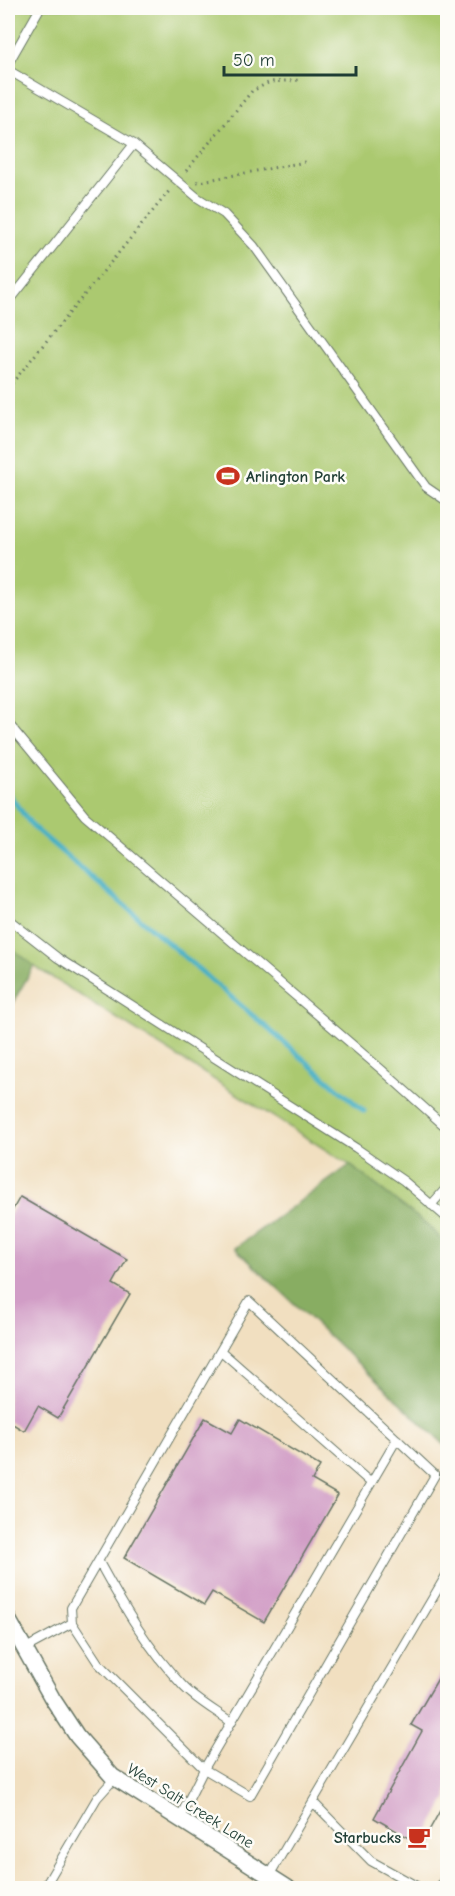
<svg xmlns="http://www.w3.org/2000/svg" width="455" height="1896" font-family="'Comic Neue',sans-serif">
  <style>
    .green { fill: #abc970; stroke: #658352; stroke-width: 1.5 }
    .forest { fill: #88ad62; stroke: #54754b; stroke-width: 1.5 }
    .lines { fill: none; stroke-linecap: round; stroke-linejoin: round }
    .stream { stroke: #46b0c5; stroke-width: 5 }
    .building { fill: #d19dc6 }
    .service-casing { stroke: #687665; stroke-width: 10 }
    .minor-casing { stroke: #687665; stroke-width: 18 }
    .path { stroke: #687665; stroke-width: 3; stroke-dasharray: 1.5 4.5; stroke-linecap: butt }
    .service { stroke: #fff; stroke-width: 8 }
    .minor { stroke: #fff; stroke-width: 15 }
    .labels { text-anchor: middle; stroke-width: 5; stroke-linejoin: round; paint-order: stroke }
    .poi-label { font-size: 16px; font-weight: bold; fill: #1f3d34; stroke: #fdfcf7; text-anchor: start }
    .street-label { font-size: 16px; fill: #1f3d34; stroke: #fdfcf7 }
  </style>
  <rect width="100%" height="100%" fill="#fdfcf7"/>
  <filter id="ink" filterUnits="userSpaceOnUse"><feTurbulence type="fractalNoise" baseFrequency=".0167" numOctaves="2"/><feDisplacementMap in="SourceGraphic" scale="12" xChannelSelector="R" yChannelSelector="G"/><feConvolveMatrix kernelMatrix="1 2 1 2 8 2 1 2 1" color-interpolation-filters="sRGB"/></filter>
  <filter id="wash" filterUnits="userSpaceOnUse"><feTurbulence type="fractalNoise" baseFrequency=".008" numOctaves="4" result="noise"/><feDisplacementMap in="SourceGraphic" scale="24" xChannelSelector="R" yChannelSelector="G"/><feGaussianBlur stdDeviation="1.35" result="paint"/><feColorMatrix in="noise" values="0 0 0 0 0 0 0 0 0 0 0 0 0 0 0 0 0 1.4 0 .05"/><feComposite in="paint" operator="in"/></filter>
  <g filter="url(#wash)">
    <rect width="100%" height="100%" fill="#f1dfc0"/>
    <!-- green -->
    <path class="green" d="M8,8H447V1245L427,1225L350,1165L24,960L8,945Z"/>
    <!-- forest -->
    <path class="forest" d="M8,945L34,966L8,1011Z
      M350,1165L427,1225L447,1245V1447L235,1248Z"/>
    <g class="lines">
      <!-- stream -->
      <path class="stream" d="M8,793L33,827L364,1111"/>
    </g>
    <g id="blocks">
      <!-- building -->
      <path class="building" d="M20,1197L127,1259L113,1284L130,1294L58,1418L38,1406L24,1431L8,1421V1218Z
        M205,1418L232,1433L240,1419L320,1466L312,1480L338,1495L264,1622L212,1592L204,1605L124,1558Z
        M447,1663V1798L421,1845L374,1818L422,1731L411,1725Z"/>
    </g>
  </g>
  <g filter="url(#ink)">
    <use href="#blocks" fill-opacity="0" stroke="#687665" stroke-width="1.5"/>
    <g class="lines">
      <!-- service casing -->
      <g class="service-casing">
        <path id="service" d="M8,64L40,8
          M8,70L134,144L198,198L224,214L254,246L426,487L448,502
          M8,303L134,144
          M8,723L85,816L382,1070L448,1129
          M8,919L58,958L356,1148L404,1181L448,1219
          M431,1205L448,1186
          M221,1351L371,1483
          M99,1562C123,1606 148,1649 183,1686C196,1700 216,1711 231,1722
          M72,1623L71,1608L249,1301L435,1475L250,1796L204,1769L397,1439
          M24,1649L72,1623L98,1663L204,1769L179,1819
          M313,1802L371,1861L420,1888
          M269,1876L448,1572
          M44,1888L97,1798L115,1778
          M440,1888L448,1870"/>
      </g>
      <!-- minor casing -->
      <g class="minor-casing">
        <path id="minor" d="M8,1619L52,1698L77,1736L112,1776L288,1888"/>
      </g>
      <!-- path -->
      <path class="path" d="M186,171L252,91L270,82L302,80
        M197,182L305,162
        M8,388L170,190"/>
      <!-- service -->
      <use href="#service" class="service"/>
      <!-- minor -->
      <use href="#minor" class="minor"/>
    </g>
  </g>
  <!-- icons -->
  <defs>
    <g id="stadium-bare" transform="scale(1.8)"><path d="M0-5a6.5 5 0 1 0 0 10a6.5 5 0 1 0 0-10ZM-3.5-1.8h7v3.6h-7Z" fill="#c8321e" stroke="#fdfcf7" stroke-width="2.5" paint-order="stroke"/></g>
    <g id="cafe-bare" transform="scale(1.8)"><path d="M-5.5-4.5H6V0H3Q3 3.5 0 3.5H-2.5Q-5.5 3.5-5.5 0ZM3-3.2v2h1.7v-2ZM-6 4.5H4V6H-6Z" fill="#c8321e" stroke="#fdfcf7" stroke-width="2.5" paint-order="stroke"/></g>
  </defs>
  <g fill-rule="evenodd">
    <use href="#stadium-bare" x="228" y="476"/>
    <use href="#cafe-bare" x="419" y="1837"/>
  </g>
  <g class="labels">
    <!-- poi labels -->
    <g class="poi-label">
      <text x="246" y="482">Arlington Park</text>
      <text x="401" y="1843" text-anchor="end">Starbucks</text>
    </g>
    <!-- street labels -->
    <g class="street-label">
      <text transform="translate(191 1805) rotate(32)" y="6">West Salt Creek Lane</text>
    </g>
  </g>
  <!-- margin -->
  <rect width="455" height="1896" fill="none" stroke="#fdfcf7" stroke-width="30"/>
  <!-- scale -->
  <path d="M224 66v9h132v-9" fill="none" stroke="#1f3d34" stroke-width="3"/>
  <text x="233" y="66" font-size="18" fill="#1f3d34" stroke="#fdfcf7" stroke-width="4.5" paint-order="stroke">50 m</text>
</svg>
